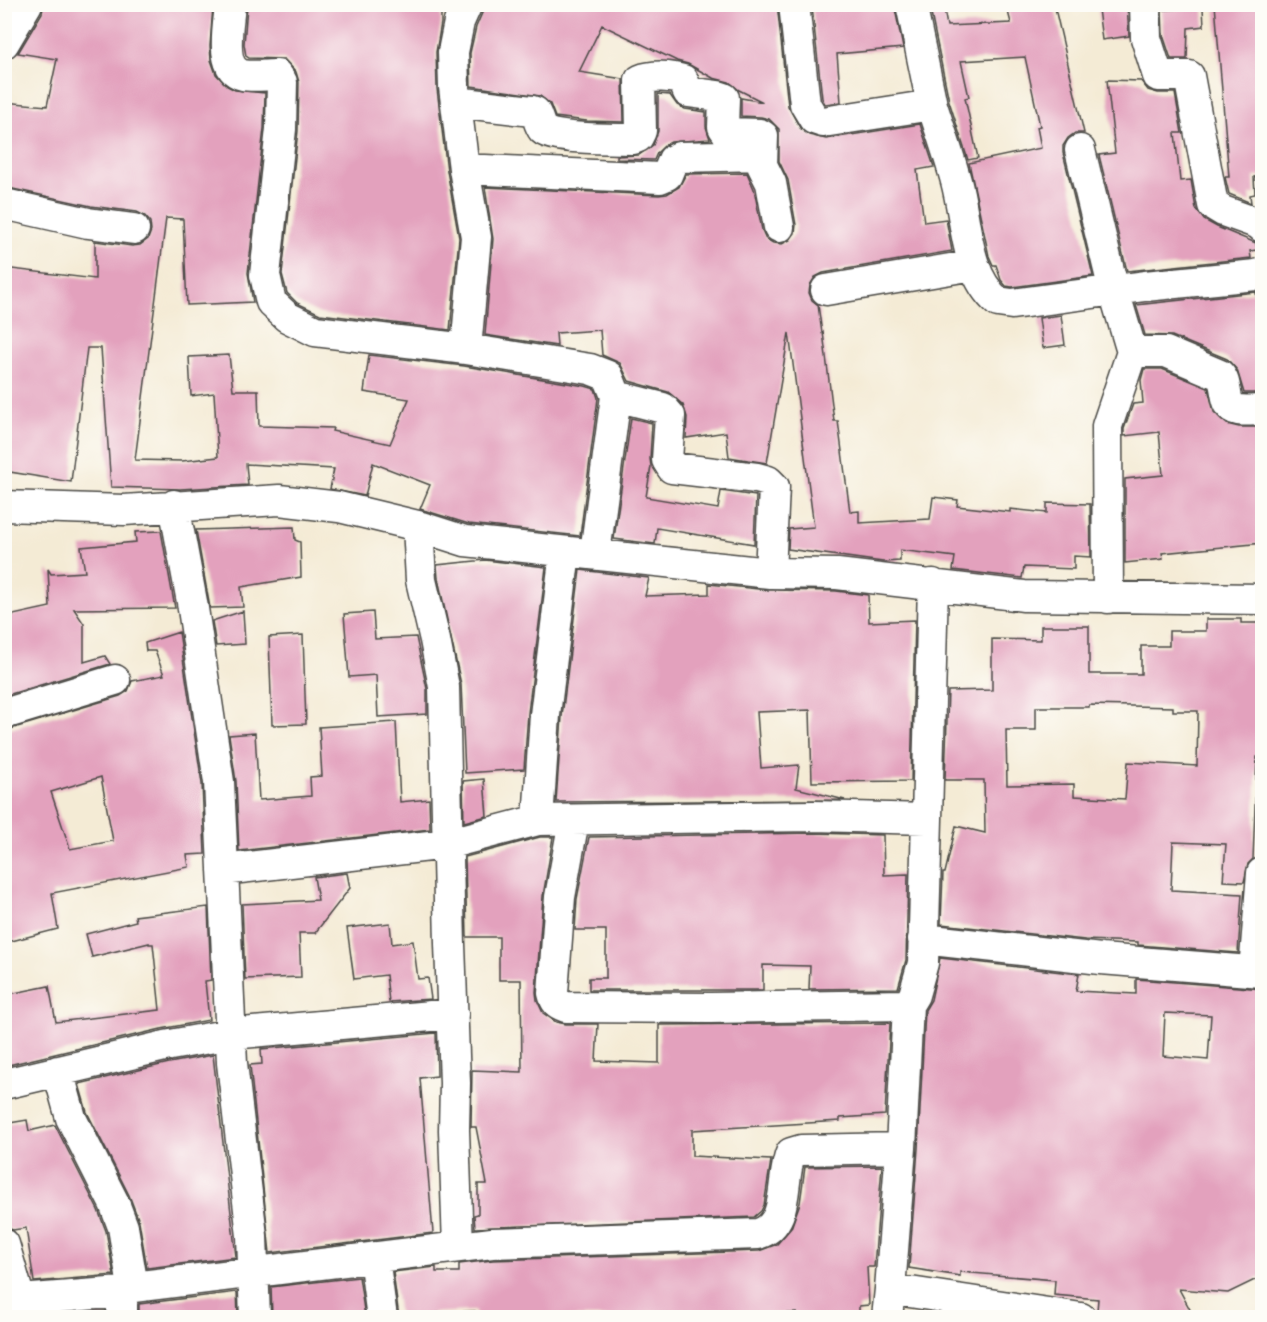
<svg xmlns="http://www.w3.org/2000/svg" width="1267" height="1322" font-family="Cardo,serif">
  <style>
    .building { fill: #e3a1bd; fill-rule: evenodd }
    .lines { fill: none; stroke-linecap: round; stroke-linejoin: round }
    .minor-casing { stroke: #494844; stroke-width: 33 }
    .minor { stroke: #fff; stroke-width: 30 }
  </style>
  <rect width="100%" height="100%" fill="#fdfcf7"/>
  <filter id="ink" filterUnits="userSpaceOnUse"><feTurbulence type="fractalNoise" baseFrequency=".0167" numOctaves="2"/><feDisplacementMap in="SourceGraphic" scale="12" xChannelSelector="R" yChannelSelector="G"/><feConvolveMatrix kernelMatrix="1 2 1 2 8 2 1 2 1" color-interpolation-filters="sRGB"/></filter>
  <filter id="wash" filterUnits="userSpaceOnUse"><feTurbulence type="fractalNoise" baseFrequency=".008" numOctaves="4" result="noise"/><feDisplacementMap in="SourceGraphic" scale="24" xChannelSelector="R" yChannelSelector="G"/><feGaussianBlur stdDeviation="1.35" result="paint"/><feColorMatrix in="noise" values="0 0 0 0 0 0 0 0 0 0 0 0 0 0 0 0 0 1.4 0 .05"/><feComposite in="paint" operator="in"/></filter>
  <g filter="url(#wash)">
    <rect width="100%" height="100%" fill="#f4ebd5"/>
    <g id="blocks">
      <!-- building -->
      <path class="building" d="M44,4L213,6L210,46L211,60L216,74L227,86L235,90L265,93L264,128L248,273L253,302L187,305L183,219L166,218L135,460L182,461L218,457L214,393L191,396L189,357L229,355L233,390H258L259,426L333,428L332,431L390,444L409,399L364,392L369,355L464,366L585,386L595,389L598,398L580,536L469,524L420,509L430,485L373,463L365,496L330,489L334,469L246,464L248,485L180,489L111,487L101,348H87L71,482L4,471V268L95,279V241L132,246L140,245L148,239L151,231L150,222L145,216L137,212L91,206L4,187V102L47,106L57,59L18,53L42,13Z
        M254,4H401L400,10L441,8V23L436,52L437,89L447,171L459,238L450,330L320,314L297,303L287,293L282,274L298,131L299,82L296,72L284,59L249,58L246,56L244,44L247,6H254Z
        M486,4H777L788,106L800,128L809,135L826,139L920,124L934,167L917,170L924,222L946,219L952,251L823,273L815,277L810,285L809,293L812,300L818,305L822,333L823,332L834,421H838L850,512L859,511V523L930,519L933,497L958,500L957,506L1010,512V509L1047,513V503L1090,504L1091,557L1074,556V569L1024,567L1022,578L953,570L955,557L900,550V561L883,562L788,549L789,529L814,527L789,333L767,463L729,457L726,432L686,438L687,417L683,405L668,392L629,381L620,363L602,355L600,330L556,333L557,346L485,335L493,239L485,187L659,195L667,194L679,187L686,174L747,173L754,189L762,230L766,239L773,243L782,244L790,240L795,233L796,225L788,180L779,161V129L769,119L761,117L741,116V98L763,102L739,90L729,82L713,78L688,64L677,61L602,25L579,72L623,79L624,122L587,121L555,117L550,104L540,96L471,86L470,53L476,27Z
        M843,4H894L903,48L837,54L841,102L825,104L822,98L812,7Z
        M929,4H943L947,26L1011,23L1006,4H1054L1084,133H1075L1068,138L1063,146V153L1093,276L1012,287L1006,286L1001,280L996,265H993L989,256L969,163L1041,148L1037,127L1040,126L1025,57L961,61L969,97L965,98L978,158L968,160L949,101Z
        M1215,4H1263V176L1254,177L1255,194L1250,195L1251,203L1229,194L1225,177H1229Z
        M1127,5L1129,36L1102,40L1098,9Z
        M1203,8L1204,26L1188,28L1187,59H1171L1163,35L1162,10Z
        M1107,80L1141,81L1148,90L1158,93H1175L1182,133H1175L1180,181L1191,180L1196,209L1204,220L1217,227L1256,243L1257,250L1250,251L1251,258L1127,271L1099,155L1115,153Z
        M658,94L670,95L677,105L685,109L706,112V127L710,139L671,142L665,145L657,153L654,160L617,159V156L639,155L653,145L658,131Z
        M1256,292L1258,309L1263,308V393H1244L1237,370L1227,359L1172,336L1145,335L1136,305Z
        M1061,315L1065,345L1043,348L1039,318Z
        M1144,369H1162L1208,388L1214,412L1227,424L1239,427H1263V543L1162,553L1163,559L1125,563V479L1163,475L1159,432L1124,436V429L1133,404L1143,403L1141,380Z
        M631,418L652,423L650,459L651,466L646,497L718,509L721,491L756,496L754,544L657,528L655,544L614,539Z
        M294,527L295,540L300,542L301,577L241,587L243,607L210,608L196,530Z
        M161,531L175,608L74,609L84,624V662L105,656L110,664L4,696V617L50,607L48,569L51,574L85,572L81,547L136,542L135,532Z
        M485,560L546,567L528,713L524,769L465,773L461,684L438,578L437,565Z
        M580,570L649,578L645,596L709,594V584L768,590L836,591L868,595L869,622L915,620L911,781L812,782L810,710L757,712L761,768L799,765L796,788L845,800L556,802L562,717Z
        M243,611L245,644L216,646L212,621Z
        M373,612L375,639L416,637L427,689V714L378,717L376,675L349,677L344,614Z
        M1206,619H1241V623H1262V757H1257L1253,859L1248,864L1244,882L1223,881L1226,844L1173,842L1171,890L1242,894L1238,953L1138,945V942L1085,940L941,924L943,873H945L956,826L985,833L984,780H945L948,691L992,690V639L1041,640V626H1089V674H1141V646H1169V631H1206ZM1089,705L1173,707V711H1198L1197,766L1128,762L1125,799L1074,796V784L1007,785L1006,730H1036V707H1089Z
        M179,632L202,784L205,854L187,855L189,867L52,893L58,929L4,943V731L120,696L128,691L132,681L164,675L155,651H146L145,643ZM101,777L113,841L70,849L51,792Z
        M303,635L306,724L272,725L269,637Z
        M396,722L400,802L429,799L430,829L239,851L236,781L229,735L255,733L259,800L311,796L310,777L322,776L319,727Z
        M484,779L487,816L464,822L463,781Z
        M814,833L883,835L884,875L908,874L906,960L898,988L809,989L810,966L763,965V990H589V978H606V930H575L577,899L589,837Z
        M540,837H553L543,896L536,992L537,1000L543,1013L556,1022L566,1024H598L596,1061L659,1063V1025L890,1023L885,1115L840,1118V1121L692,1130V1156L771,1160L764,1205L761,1211L754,1217L475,1228L474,1215L478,1214V1184H487L476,1127H471L472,1070L522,1072L521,980H499V937H467L465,857Z
        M347,873L350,888L315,933H299L301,977L245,979L242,904L318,900L314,877Z
        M208,907L211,980L205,981L209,1020L161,1029L4,1066V995L49,986L56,1022L160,1010L153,944H149V943L92,957L86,934L136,921L135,916Z
        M390,923L392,944L413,941L418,979L428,978L431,999L389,1002L386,975L354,979L347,928Z
        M940,958L1079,974L1076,991L1136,994V979L1263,989V1276L1228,1293L1179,1289L1194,1317H1164L1097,1311L1098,1299L1054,1295L1055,1280L960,1272V1276L909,1268L918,1149L925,1010L931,1000ZM1165,1013L1211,1015L1208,1060L1163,1056Z
        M436,1033L437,1076L420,1078L433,1233L270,1253L250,1065L262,1064L261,1049Z
        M213,1055L236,1257L147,1268L139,1221L129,1195L87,1112L79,1084L169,1063Z
        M27,1120L29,1131L55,1125L98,1210L106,1231L114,1275L34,1282L26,1228L13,1230L4,1227V1124Z
        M882,1166L874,1267H867L869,1305L859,1306V1317H797V1313L751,1315V1317H476L475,1311L431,1313V1317H399L393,1272L436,1267V1272H459V1264L493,1260L759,1251L777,1244L791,1228L800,1203L805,1167Z
        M359,1277L365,1317H272L271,1287Z
        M237,1292L238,1317H139V1304Z
        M105,1311V1317H40V1316Z"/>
    </g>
  </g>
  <g filter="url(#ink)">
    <use href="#blocks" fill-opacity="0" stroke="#494844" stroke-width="1.5"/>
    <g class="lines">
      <!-- minor casing -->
      <g class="minor-casing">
        <path id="minor" d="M230,4C229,23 218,69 243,75C253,77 266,75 277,75L282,82L281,129L265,275L271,302L287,317L315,331L466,349
          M467,4L459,22L453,52L454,87L464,169L476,237L466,349L590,369L608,376L616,396L595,553
          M794,4L805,104L814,119L823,122L932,105L911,4
          M1145,4L1146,38L1158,76H1189L1213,205L1223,211L1259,224L1262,227
          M4,43L27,4
          M456,102L532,111L535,112C538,117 539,125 543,130C552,139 618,139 633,139L638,137L641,131L640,80C652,75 671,76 683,80L688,92L718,96L724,98L723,127L727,133L760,134L763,136L762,165L771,183L779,227
          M932,105C940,130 949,155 956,181C967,221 965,274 998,302L1012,304L1145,286L1256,275L1262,273
          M1080,150L1114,291L1132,352
          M464,169L660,178L667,175L673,160L679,157L762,155
          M4,204L88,223L134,229
          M826,290L974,265
          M616,396L663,408L670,416L667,460L672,468L757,478L768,481L774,487L770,573
          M174,505L192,602L219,782L232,1063L252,1236L255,1318
          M4,506L124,510L279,500L339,507L418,526L465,541L770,573L837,574L1024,596L1262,599
          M418,526L421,580L435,640L444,687L450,944L455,1083L454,1130L458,1247
          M565,552L545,715L538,820L814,816L927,819L923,963L914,995L908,1005L901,1148
          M1108,598L1107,426L1132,352H1166L1220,375C1229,384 1222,408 1238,410C1246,411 1255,410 1262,410
          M4,714L115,680
          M927,819L933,584
          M574,820L560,897L553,993C555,1002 557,1004 566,1007L710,1008L908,1005
          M223,870L447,844L538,820
          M923,939L1101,959L1262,972
          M1254,971L1262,873
          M58,1071L71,1118L114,1203L123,1227L133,1287L122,1292V1318
          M4,1084L165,1046L231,1034L453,1014
          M4,1244L20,1300L122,1292
          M374,1257L382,1318
          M133,1287L492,1243L758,1234C791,1224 780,1178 791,1153L801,1150L901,1148L890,1289
          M887,1318L890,1289L1081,1318"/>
      </g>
      <!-- minor -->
      <use href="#minor" class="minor"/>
    </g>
  </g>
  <!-- margin -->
  <rect width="1267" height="1322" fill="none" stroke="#fdfcf7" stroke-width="24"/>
</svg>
